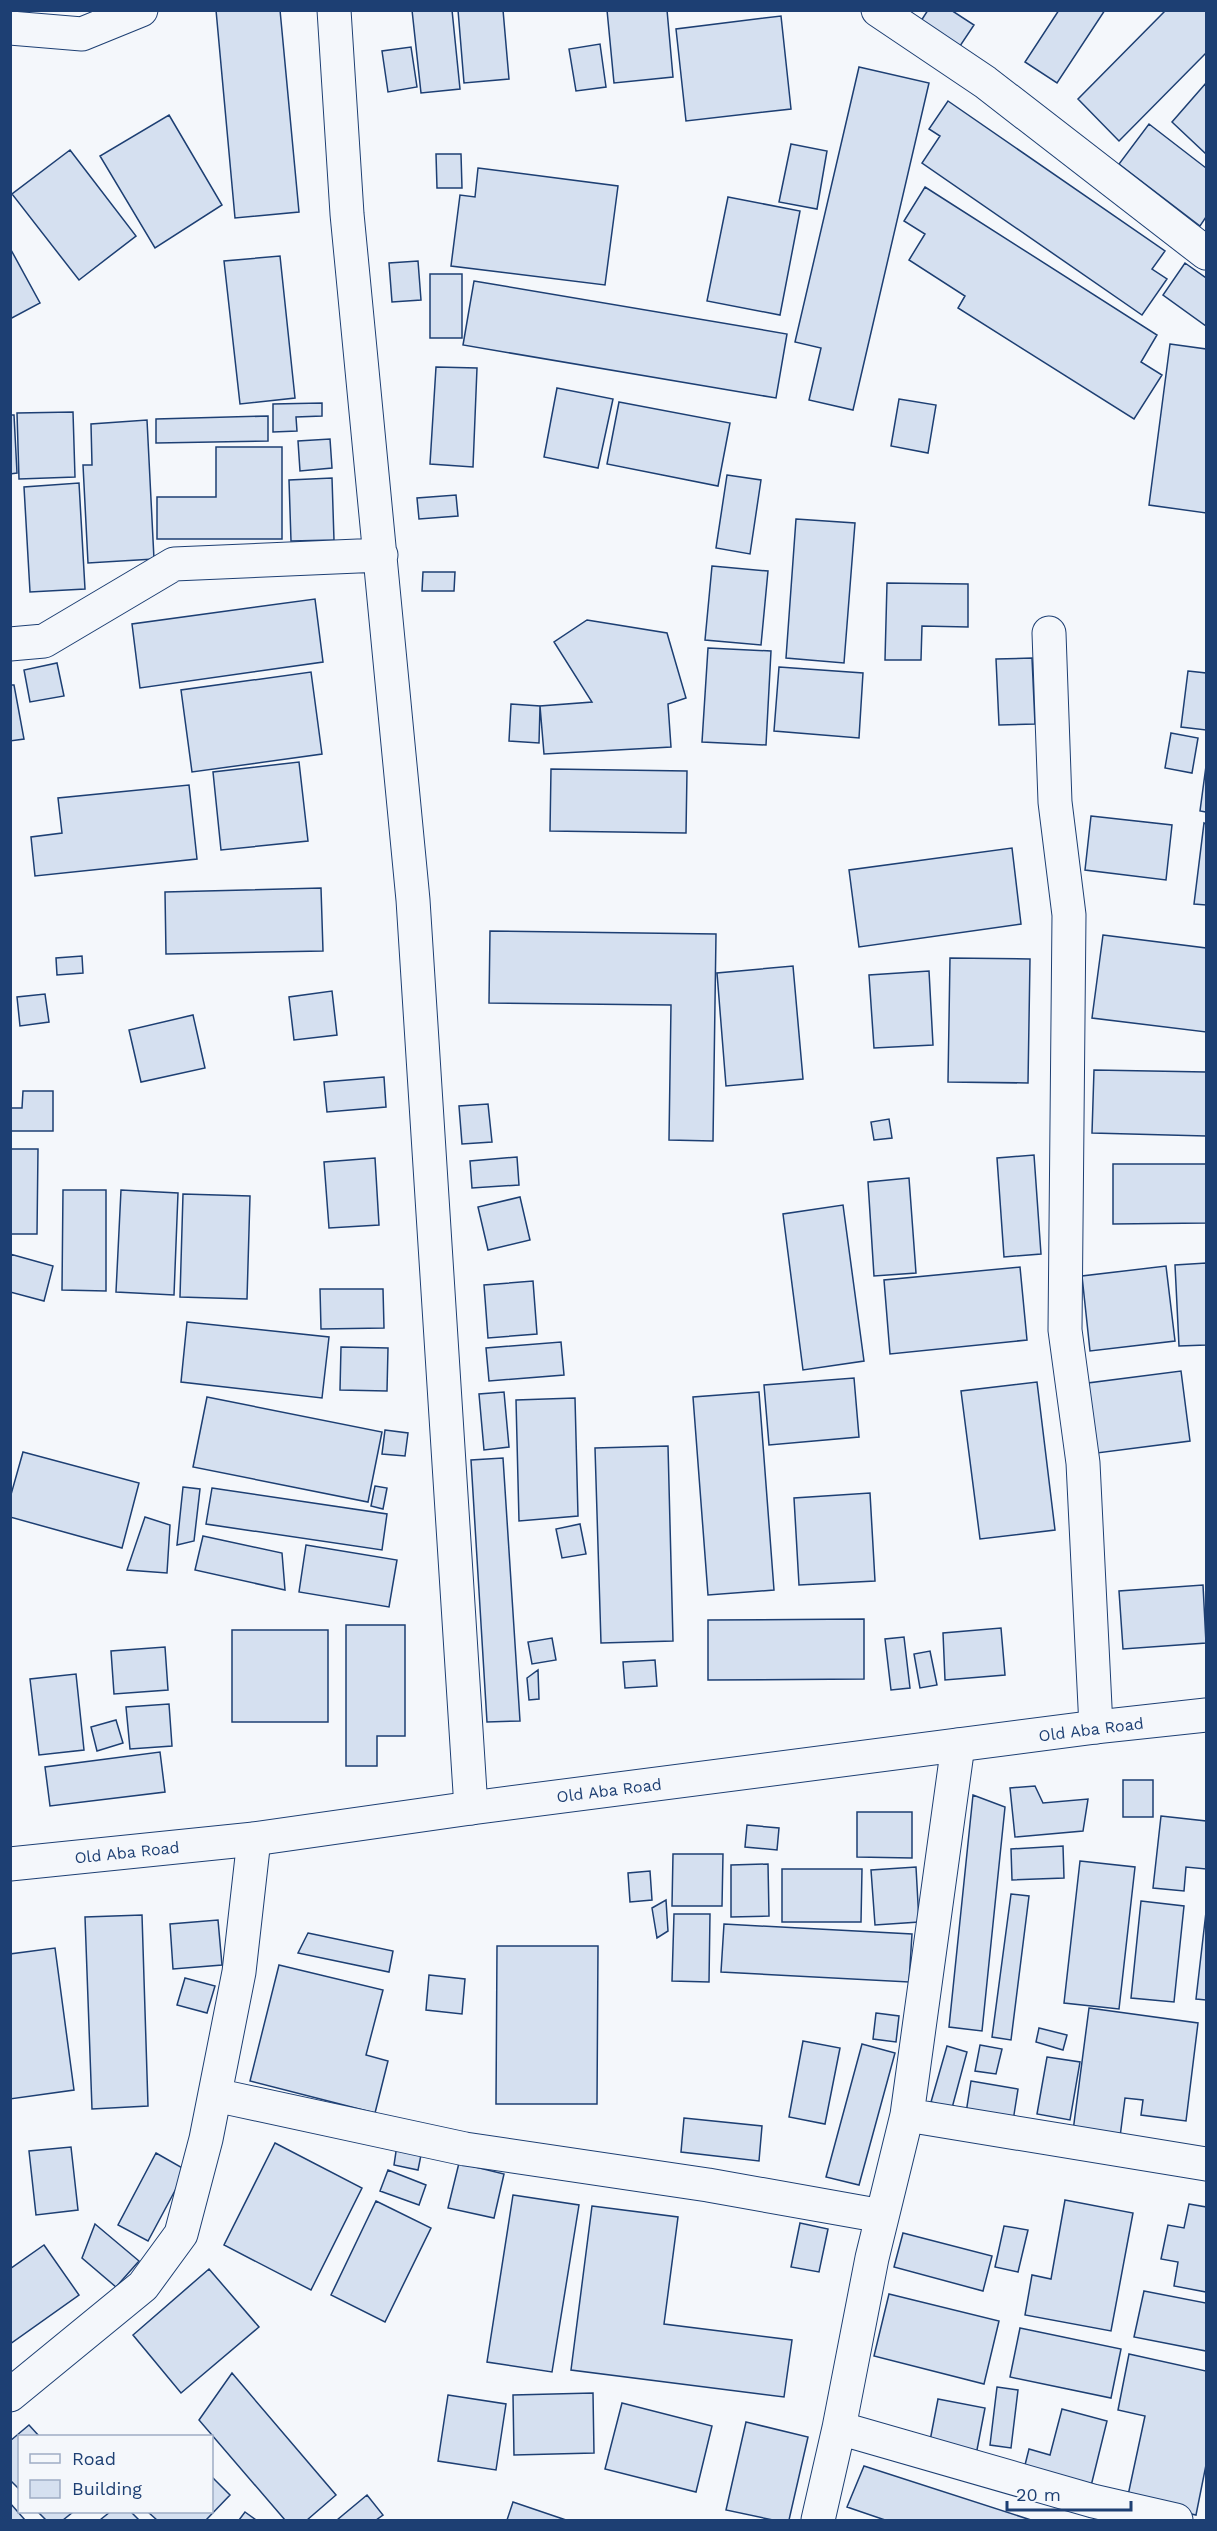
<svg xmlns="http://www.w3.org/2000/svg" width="1217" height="2531" font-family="'Work Sans',sans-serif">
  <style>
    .building { fill: #d5e0f0; stroke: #1d3f73; stroke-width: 1.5 }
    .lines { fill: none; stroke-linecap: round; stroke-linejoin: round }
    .minor-casing { stroke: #1d3f73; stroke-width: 35 }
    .primary-casing { stroke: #1d3f73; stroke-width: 35 }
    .minor { stroke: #f4f7fb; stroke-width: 33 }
    .primary { stroke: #f4f7fb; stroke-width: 33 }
    .labels { text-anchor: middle; stroke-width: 4.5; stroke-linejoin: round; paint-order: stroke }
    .street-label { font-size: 16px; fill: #1d3f73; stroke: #f4f7fb }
  </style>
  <rect width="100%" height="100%" fill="#f4f7fb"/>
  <!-- building -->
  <path class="building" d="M216,10H280L299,212L235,218Z
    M412,10H452L460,89L421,93Z
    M458,10H503L509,79L464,83Z
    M607,10H667L673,77L614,83Z
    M928,10H951L974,25L958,49L919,24Z
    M1059,10H1105L1057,83L1025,62Z
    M1166,10H1206V53L1119,141L1078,99Z
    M781,16L791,109L686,121L676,29Z
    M600,44L606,87L576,91L569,49Z
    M411,47L417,87L388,92L382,51Z
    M859,67L929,83L853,410L809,400L821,348L795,342Z
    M1206,83V154L1172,122Z
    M948,101L1165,251L1152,269L1167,279L1142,315L922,163L940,136L929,129Z
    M169,115L222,205L155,248L100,156Z
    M1149,124L1206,168V217L1200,226L1119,164Z
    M791,144L827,151L817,209L779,202Z
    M70,150L136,236L79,280L12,194Z
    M436,154H461L462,188H437Z
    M478,168L618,186L605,285L451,266L460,195L475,197Z
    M925,187L1157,335L1141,362L1162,375L1134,419L958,308L965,296L909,260L925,234L904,221Z
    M728,197L800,211L780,315L707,301Z
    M10,248L40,303L10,319Z
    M280,256L295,398L240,404L224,261Z
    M418,261L421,300L392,302L389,263Z
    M1185,263L1206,278V326L1163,295Z
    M430,274H462V338H430Z
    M474,281L787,334L776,398L463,345Z
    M1170,344L1206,349V513L1149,505Z
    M436,367L477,368L473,467L430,464Z
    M557,388L613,399L598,468L544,457Z
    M899,399L936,405L928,453L891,446Z
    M619,402L730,423L718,486L607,464Z
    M322,403V416L296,417L297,431L273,432V404Z
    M73,412L75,477L19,479L17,413Z
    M10,415H14L17,473L10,474Z
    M268,416V441L156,443V419Z
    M147,420L154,559L88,563L83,465H92L91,424Z
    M330,439L332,468L300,471L298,441Z
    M216,447H282V539H157V497H216Z
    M727,475L761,480L750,554L716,548Z
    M332,478L334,540L291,541L289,480Z
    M79,483L85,589L30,592L24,487Z
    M456,495L458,516L419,519L417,498Z
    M796,519L855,523L844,663L786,658Z
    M712,566L768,571L761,645L705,640Z
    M423,572H455L454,591H422Z
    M887,583L968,584V627L922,626L921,660H885Z
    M315,599L323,662L140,688L132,624Z
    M587,620L667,633L686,698L668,704L671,747L544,754L540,706L592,702L554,642Z
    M708,648L771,651L766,745L702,742Z
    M1032,658L1035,724L999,725L996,659Z
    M57,663L64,696L30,702L24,670Z
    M779,667L863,673L859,738L774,731Z
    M1188,671L1206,673V730L1181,727Z
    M311,672L322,754L192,772L181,690Z
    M10,685H14L24,739L10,741Z
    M511,704L540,706L539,743L509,741Z
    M1171,733L1198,738L1192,773L1165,768Z
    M299,762L308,841L221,850L213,772Z
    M1206,766V812L1200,811Z
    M551,769L687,771L686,833L550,831Z
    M189,785L197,859L35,876L31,837L62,833L58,798Z
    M1091,816L1172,825L1166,880L1085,870Z
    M1204,823L1206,824V905L1194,904Z
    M1012,848L1021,924L859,947L849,870Z
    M321,888L323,951L166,954L165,892Z
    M490,931L716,934L713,1141L669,1140L671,1005L489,1003Z
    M1103,935L1206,948V1032L1092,1018Z
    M82,956L83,973L57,975L56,958Z
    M950,958L1030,959L1028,1083L948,1082Z
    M793,966L803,1079L726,1086L717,973Z
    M929,971L933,1045L874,1048L869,975Z
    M332,991L337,1035L294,1040L289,997Z
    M45,994L49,1022L20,1026L17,997Z
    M193,1015L205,1068L141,1082L129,1030Z
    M1094,1070L1206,1072V1136L1092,1133Z
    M384,1077L386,1107L327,1112L324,1082Z
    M23,1091H53V1131H10V1108H22Z
    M488,1104L492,1142L462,1144L459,1106Z
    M889,1119L892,1138L874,1140L871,1122Z
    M10,1149H38L37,1234H10Z
    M1034,1155L1041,1254L1004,1257L997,1158Z
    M517,1157L519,1185L472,1188L470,1161Z
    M375,1158L379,1225L329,1228L324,1162Z
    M1113,1164H1206V1223L1113,1224Z
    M909,1178L916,1273L874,1276L868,1182Z
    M63,1190H106V1291L62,1290Z
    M121,1190L178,1193L174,1295L116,1292Z
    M183,1194L250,1196L247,1299L180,1297Z
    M520,1197L530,1240L488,1250L478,1207Z
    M843,1205L864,1361L803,1370L783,1214Z
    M10,1254L53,1266L44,1301L10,1292Z
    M1206,1263V1345L1179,1346L1175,1265Z
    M1166,1266L1175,1341L1090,1351L1082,1276Z
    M1020,1267L1027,1340L890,1354L884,1280Z
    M533,1281L537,1334L488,1338L484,1285Z
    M320,1289H383L384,1328L321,1329Z
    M187,1322L329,1337L322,1398L181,1382Z
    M561,1342L564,1375L489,1381L486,1348Z
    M341,1347L388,1348L387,1391L340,1390Z
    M1181,1371L1190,1441L1097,1453L1088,1383Z
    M854,1378L859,1437L769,1445L764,1385Z
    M1037,1382L1055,1530L980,1539L961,1391Z
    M504,1392L509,1447L484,1450L479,1394Z
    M759,1392L774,1590L708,1595L693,1397Z
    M207,1397L382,1432L368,1502L193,1467Z
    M575,1398L578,1516L519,1521L516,1400Z
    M385,1430L408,1433L405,1456L382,1454Z
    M668,1446L673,1641L601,1643L595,1448Z
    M23,1452L139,1483L122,1548L10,1517V1498Z
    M503,1458L520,1721L487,1722L471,1460Z
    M375,1486L387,1488L383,1509L371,1506Z
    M183,1487L200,1489L194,1541L177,1545Z
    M212,1488L387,1514L382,1550L206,1524Z
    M870,1493L875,1581L799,1585L794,1498Z
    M145,1517L170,1525L167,1573L127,1570Z
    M580,1524L586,1554L562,1558L556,1529Z
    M203,1536L282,1553L285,1590L195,1570Z
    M306,1545L397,1560L389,1607L299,1592Z
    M1203,1585L1206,1643L1123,1649L1119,1591Z
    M864,1619V1679L708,1680V1620Z
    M346,1625H405V1736H377V1766H346Z
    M1001,1628L1005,1675L945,1680L943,1633Z
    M232,1630H328V1722H232Z
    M904,1637L910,1688L891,1690L885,1639Z
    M552,1638L556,1660L532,1664L528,1642Z
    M165,1647L168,1690L114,1694L111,1651Z
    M930,1651L937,1685L920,1688L914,1654Z
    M655,1660L657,1686L625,1688L623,1662Z
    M538,1670L539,1699L529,1700L527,1678Z
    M76,1674L84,1750L39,1755L30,1679Z
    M169,1704L172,1746L130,1749L126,1707Z
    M116,1720L123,1743L97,1751L91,1727Z
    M160,1752L165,1792L50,1806L45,1767Z
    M1123,1780H1153V1817H1123Z
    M1035,1786L1043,1803L1088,1799L1083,1831L1015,1837L1010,1788Z
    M973,1795L1005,1807L982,2031L949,2027Z
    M857,1812H912V1858L857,1857Z
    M1161,1816L1206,1821V1869L1186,1867L1184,1891L1153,1888Z
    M747,1825L779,1828L777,1850L745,1847Z
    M1063,1846L1064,1878L1012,1880L1011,1849Z
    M673,1854H723L722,1906H672Z
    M1080,1861L1135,1867L1119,2009L1064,2003Z
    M768,1864L769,1916L731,1917V1865Z
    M916,1867L919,1922L875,1925L871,1870Z
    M782,1869H862L861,1922H782Z
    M650,1871L652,1900L630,1902L628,1873Z
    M1011,1894L1029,1896L1011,2040L992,2037Z
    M666,1900L668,1931L657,1938L652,1908Z
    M1141,1901L1184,1906L1174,2002L1131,1998Z
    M1206,1912V2000L1196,1999Z
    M674,1914H710L709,1982L672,1981Z
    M142,1915L148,2106L92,2109L85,1917Z
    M218,1920L222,1965L173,1969L170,1924Z
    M724,1924L912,1934L909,1982L721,1972Z
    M308,1933L393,1951L389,1972L298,1953Z
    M497,1946H598L597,2104H496Z
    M55,1948L74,2090L10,2099V1954Z
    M279,1965L383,1990L366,2055L388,2061L375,2113L250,2081Z
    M429,1975L465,1979L462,2014L426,2010Z
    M185,1978L215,1986L207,2013L177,2005Z
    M1089,2008L1198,2023L1186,2121L1141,2115L1143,2100L1125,2098L1120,2137L1073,2131Z
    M876,2013L899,2016L896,2042L873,2039Z
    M1039,2028L1067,2035L1063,2050L1036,2042Z
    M803,2041L840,2048L825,2124L789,2117Z
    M862,2044L895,2053L859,2185L826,2177Z
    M980,2045L1002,2049L996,2074L975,2071Z
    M947,2046L967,2052L952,2108L931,2102Z
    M1047,2057L1080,2062L1070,2120L1037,2114Z
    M971,2081L1018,2089L1013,2121L966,2113Z
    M684,2118L762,2126L759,2161L681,2152Z
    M275,2143L362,2188L311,2290L224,2245Z
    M397,2145L422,2150L418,2170L394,2165Z
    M71,2147L78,2210L36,2215L29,2151Z
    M156,2153L186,2170L148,2241L118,2225Z
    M459,2163L504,2174L494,2218L448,2208Z
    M388,2170L426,2185L419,2205L380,2191Z
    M513,2195L579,2205L552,2372L487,2362Z
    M1065,2200L1133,2213L1111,2331L1025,2315L1032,2275L1051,2279Z
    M376,2201L431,2228L385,2322L331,2295Z
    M1189,2204L1206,2207V2292L1174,2286L1178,2262L1161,2259L1168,2225L1184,2228Z
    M592,2206L678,2217L664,2324L792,2340L784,2397L571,2370Z
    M800,2223L828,2229L819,2272L791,2267Z
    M95,2224L139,2261L116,2287L82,2258Z
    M1004,2226L1028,2230L1018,2272L995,2267Z
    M903,2233L992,2256L983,2291L894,2267Z
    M44,2245L79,2295L10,2344V2269Z
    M209,2269L259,2327L181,2393L133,2335Z
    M1144,2291L1206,2303V2351L1134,2337Z
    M889,2294L999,2321L984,2384L874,2356Z
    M1020,2328L1121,2349L1111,2398L1010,2377Z
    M1129,2354L1206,2371V2465L1196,2515L1127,2500L1145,2416L1118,2410Z
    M232,2373L336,2495L307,2520H285L199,2420Z
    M997,2387L1018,2390L1011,2448L990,2445Z
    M593,2393L594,2453L514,2455L513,2395Z
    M448,2395L506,2404L496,2470L438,2461Z
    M938,2399L985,2408L976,2455L929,2446Z
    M622,2403L712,2426L696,2492L605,2469Z
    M1062,2409L1107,2421L1091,2486L1024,2469L1029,2449L1050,2455Z
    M746,2422L808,2437L789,2520H773L726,2510Z
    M29,2425L39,2436H20V2490L10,2480V2441Z
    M864,2466L1031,2520H885L847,2507Z
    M212,2477L230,2495L206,2520H157L148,2512H212Z
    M367,2495L383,2515L376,2520H337Z
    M513,2502L566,2520H507Z
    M10,2503L25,2520H10Z
    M38,2512H73L63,2520H46Z
    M110,2512H131L139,2520H100Z
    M245,2512L256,2520H239Z"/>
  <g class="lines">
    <!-- minor casing -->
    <g class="minor-casing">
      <path id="minor" d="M334,10L347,214L413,900L471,1808
        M878,10L985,82L1206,253
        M10,28L82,34L141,10
        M1049,633L1055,802L1069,915L1065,1330L1083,1463L1096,1727
        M10,644L44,641L174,564L381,555
        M215,2095L465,2149L708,2185L882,2216
        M907,2115L1206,2164
        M10,2395L143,2286L181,2234L206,2139L239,1972L254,1839
        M839,2428L1093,2501L1176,2520
        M818,2520L839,2428L872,2258L907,2115L958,1745"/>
    </g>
    <!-- primary casing -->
    <g class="primary-casing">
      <path id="primary" d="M10,1864L254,1839L471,1808L1096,1727L1206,1715"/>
    </g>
    <!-- minor -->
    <use href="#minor" class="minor"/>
    <!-- primary -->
    <use href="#primary" class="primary"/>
  </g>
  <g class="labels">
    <!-- street labels -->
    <g class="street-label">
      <text transform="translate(1091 1729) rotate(-7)" y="6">Old Aba Road</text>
      <text transform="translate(609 1790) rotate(-7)" y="6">Old Aba Road</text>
      <text transform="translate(127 1852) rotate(-6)" y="6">Old Aba Road</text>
    </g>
  </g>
  <!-- border -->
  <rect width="1217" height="2531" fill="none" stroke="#1d3f73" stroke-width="24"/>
  <!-- legend -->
  <rect x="18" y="2435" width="195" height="78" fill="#f4f7fb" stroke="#9eadc5" stroke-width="1.5"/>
  <rect x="30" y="2454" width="30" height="9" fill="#f4f7fb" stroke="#9eadc5" stroke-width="1.5"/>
  <text x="72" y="2465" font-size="18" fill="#1d3f73">Road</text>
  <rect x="30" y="2480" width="30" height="18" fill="#d5e0f0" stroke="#9eadc5" stroke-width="1.5"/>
  <text x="72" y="2495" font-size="18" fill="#1d3f73">Building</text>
  <!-- scale -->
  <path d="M1007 2501v9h124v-9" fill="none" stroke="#1d3f73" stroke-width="3"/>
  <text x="1016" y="2501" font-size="18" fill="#1d3f73" stroke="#f4f7fb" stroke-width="4.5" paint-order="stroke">20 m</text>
</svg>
